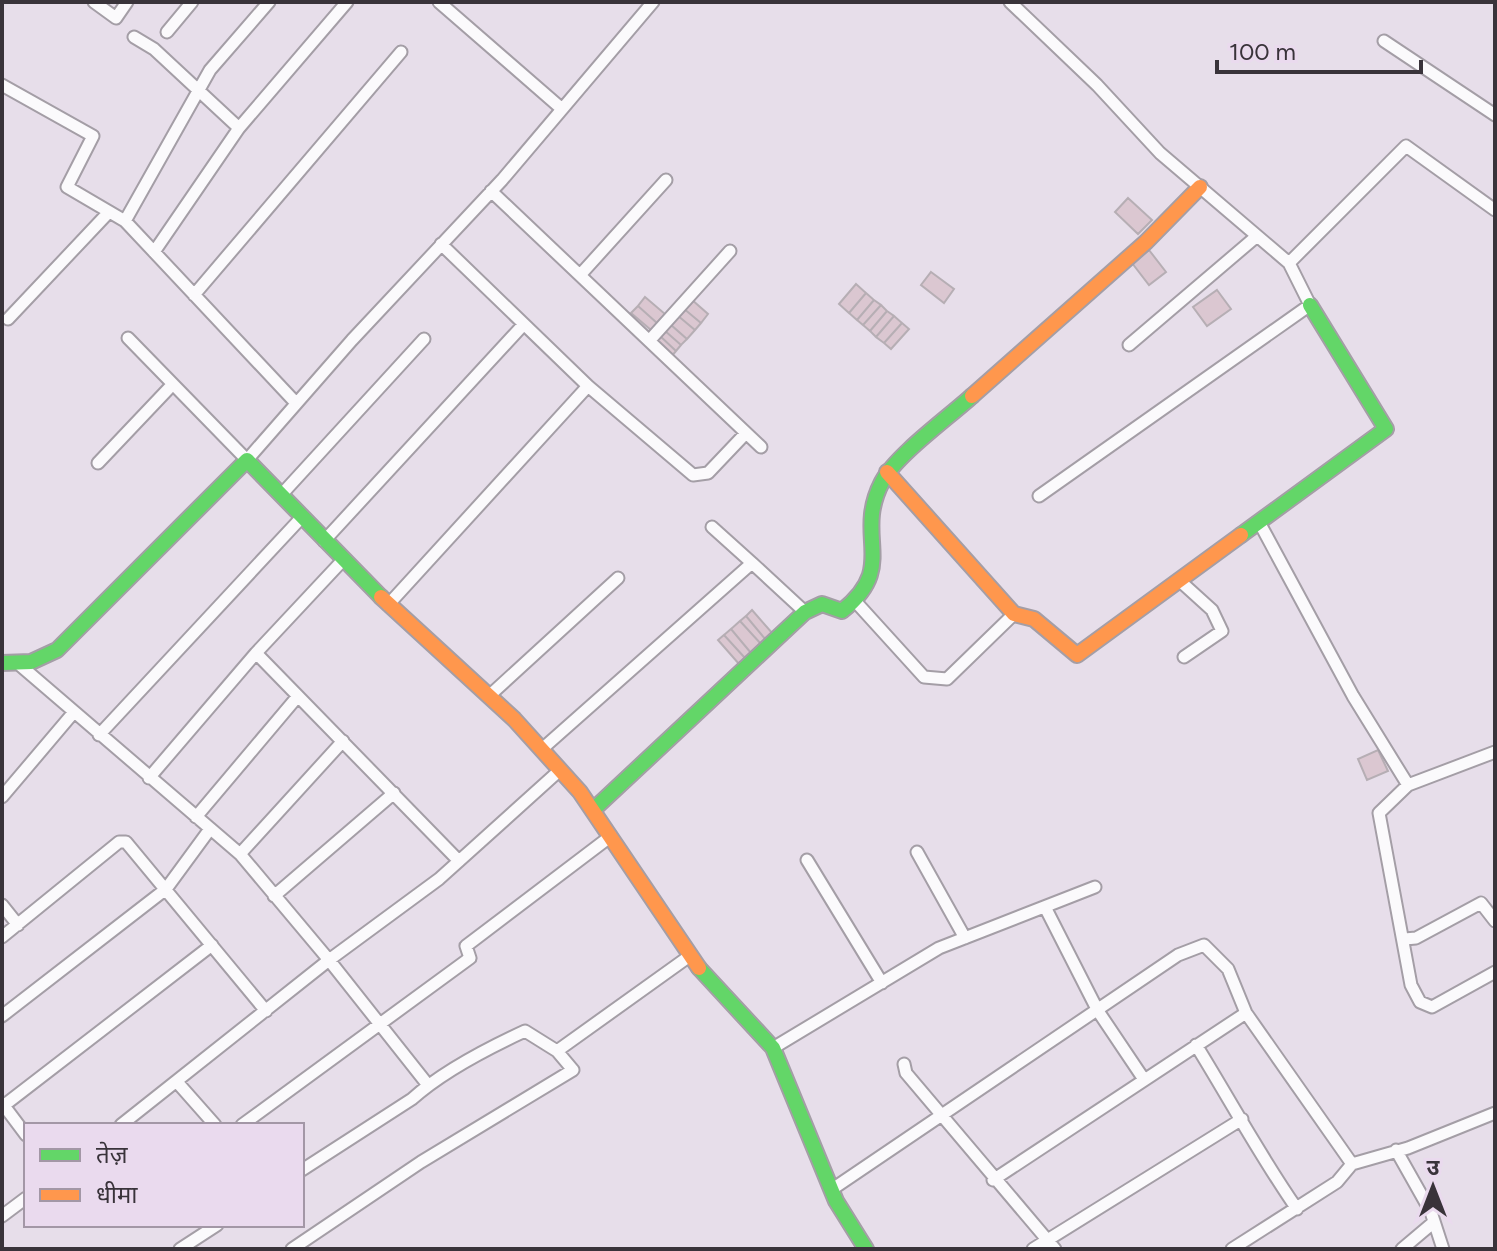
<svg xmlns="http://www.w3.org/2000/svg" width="1497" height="1251" font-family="Figtree,'Noto Sans Devanagari',sans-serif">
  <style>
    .building { fill: #dbc7d1; stroke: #b6aeb4; stroke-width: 2 }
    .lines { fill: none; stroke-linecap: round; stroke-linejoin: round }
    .street-casing { stroke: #a49ea6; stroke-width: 15 }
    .fast-casing { stroke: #a49ea6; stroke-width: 18 }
    .slow-casing { stroke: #a49ea6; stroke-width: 18 }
    .street { stroke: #fbfafc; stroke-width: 11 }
    .fast { stroke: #63d668; stroke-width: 14 }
    .slow { stroke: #ff974d; stroke-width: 14 }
  </style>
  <rect width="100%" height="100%" fill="#e7deea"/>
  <!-- building -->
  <path class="building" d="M1128,198L1152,220L1138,234L1115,212Z
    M1149,250L1166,272L1149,285L1132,263Z
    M931,272L954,289L944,303L921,285Z
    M856,284L866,293L849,313L839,304Z
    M1217,290L1231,309L1207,326L1193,307Z
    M866,293L874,300L857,320L849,313Z
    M645,297L665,314L657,323L638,306Z
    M691,299L708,314L701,323L683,308Z
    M874,300L881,305L863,325L857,320Z
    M881,305L887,311L870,331L863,325Z
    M638,306L657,323L651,330L631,313Z
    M683,308L701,323L695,330L677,315Z
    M887,311L894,316L876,337L870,331Z
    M677,315L695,330L687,339L670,324Z
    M894,316L902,323L884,343L876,337Z
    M902,323L909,329L891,349L884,343Z
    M670,324L687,339L681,345L664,330Z
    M664,330L681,345L676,351L659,335Z
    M659,335L676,351L671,357L654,341Z
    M752,610L773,634L766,640L746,616Z
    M746,616L766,640L761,644L740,621Z
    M740,621L761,644L751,653L731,629Z
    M731,629L751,653L745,658L724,635Z
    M724,635L745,658L739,664L718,640Z
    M1378,750L1388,771L1367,780L1358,759Z"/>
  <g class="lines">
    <!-- street casing -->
    <g class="street-casing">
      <path id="street" d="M94,2L116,18L127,2
        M439,2L562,109
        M1010,2L1097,85L1160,153L1289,263L1406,146L1495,210
        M167,32L192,2
        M134,37L154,49L239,128
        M1384,41L1495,115
        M2,85L93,136L67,187L125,221L296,403
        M491,191L761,447
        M125,221L210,70L269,2
        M154,252L239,128L347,2
        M581,274L666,180
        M194,295L401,52
        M8,319L109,212
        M128,338L247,460L352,340L502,180L653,2
        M649,341L730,251
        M1129,345L1257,236
        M588,386L693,475L708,473L746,433
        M98,463L172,385
        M282,494L424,339
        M1039,496L1310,305L1289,263
        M1259,522L1353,696L1408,785
        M712,527L752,563
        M324,541L524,324
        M1180,581L1212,610L1222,631L1184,657
        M855,601L924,677L947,679L1014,614
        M388,605L588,386L441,244
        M256,653L459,861
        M21,666L240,854L329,960L439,879L560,770
        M489,696L618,578
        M99,735L302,517
        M542,749L752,563L805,612
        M1495,752L1408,785L1379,813L1411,985L1420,1002L1432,1007L1495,972
        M149,778L256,653L343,560
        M2,797L74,712
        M196,817L298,696
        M917,852L965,938
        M240,854L343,741
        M807,860L882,983
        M274,896L394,793
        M2,905L18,925
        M1045,907L1098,1011L1143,1078
        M2,937L119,842H126L266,1011
        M1405,939L1416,938L1481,903L1495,921
        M2,1016L166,889L210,829
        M1196,1045C1230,1100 1260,1156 1297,1209
        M773,1048L939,948L1095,887
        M904,1064L906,1073L1055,1249
        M177,1082L215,1125
        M2,1103L26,1135
        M2,1107L212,945
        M121,1125L329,960L428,1085
        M242,1125L470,958L466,946L611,836
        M1396,1150L1431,1212L1443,1249
        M302,1170L412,1099C443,1071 486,1049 525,1031L557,1051
        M993,1180L1246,1013
        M831,1190L1178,955L1204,945L1228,969L1246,1013L1352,1164
        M2,1216L26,1198
        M180,1249L217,1225
        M292,1249L421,1162L573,1070L557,1051L691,955
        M1033,1249L1242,1119
        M1232,1249L1337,1182L1352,1164L1408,1148L1495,1113
        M1402,1249L1434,1222"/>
    </g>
    <!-- fast casing -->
    <g class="fast-casing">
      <path id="fast" d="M1241,535L1386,429L1310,305
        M2,663L31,662L57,650L247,460L381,597
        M593,810L805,612L822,604L842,611C899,566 853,538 882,482C895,456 949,417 972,396
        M699,968L773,1048L836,1201L866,1249"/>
    </g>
    <!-- slow casing -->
    <g class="slow-casing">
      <path id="slow" d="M972,396L1146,242L1200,187
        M887,472L1014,614L1034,619L1077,655L1241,535
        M381,597L514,719L580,792L699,968"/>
    </g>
    <!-- street -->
    <use href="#street" class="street"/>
    <!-- fast -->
    <use href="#fast" class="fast"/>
    <!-- slow -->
    <use href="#slow" class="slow"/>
  </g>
  <!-- border -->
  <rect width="1497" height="1251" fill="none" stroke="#39333a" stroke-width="8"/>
  <!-- legend -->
  <rect x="24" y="1123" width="280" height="104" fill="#eadaee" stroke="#a397a6" stroke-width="2"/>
  <rect x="40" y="1149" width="40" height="12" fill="#63d668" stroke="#a397a6" stroke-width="2"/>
  <text x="96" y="1163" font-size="24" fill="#39333a">तेज़</text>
  <rect x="40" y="1189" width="40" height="12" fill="#ff974d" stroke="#a397a6" stroke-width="2"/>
  <text x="96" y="1203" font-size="24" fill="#39333a">धीमा</text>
  <!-- north arrow -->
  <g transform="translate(1433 1187)" stroke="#eadaee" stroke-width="6" paint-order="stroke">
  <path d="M0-6L14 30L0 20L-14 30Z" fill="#39333a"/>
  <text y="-12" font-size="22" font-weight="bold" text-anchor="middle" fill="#39333a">उ</text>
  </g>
  <!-- scale -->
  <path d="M1217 60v12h204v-12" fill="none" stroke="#39333a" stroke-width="4"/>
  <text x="1229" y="60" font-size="24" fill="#39333a" stroke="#eadaee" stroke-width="6" paint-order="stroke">100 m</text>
</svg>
